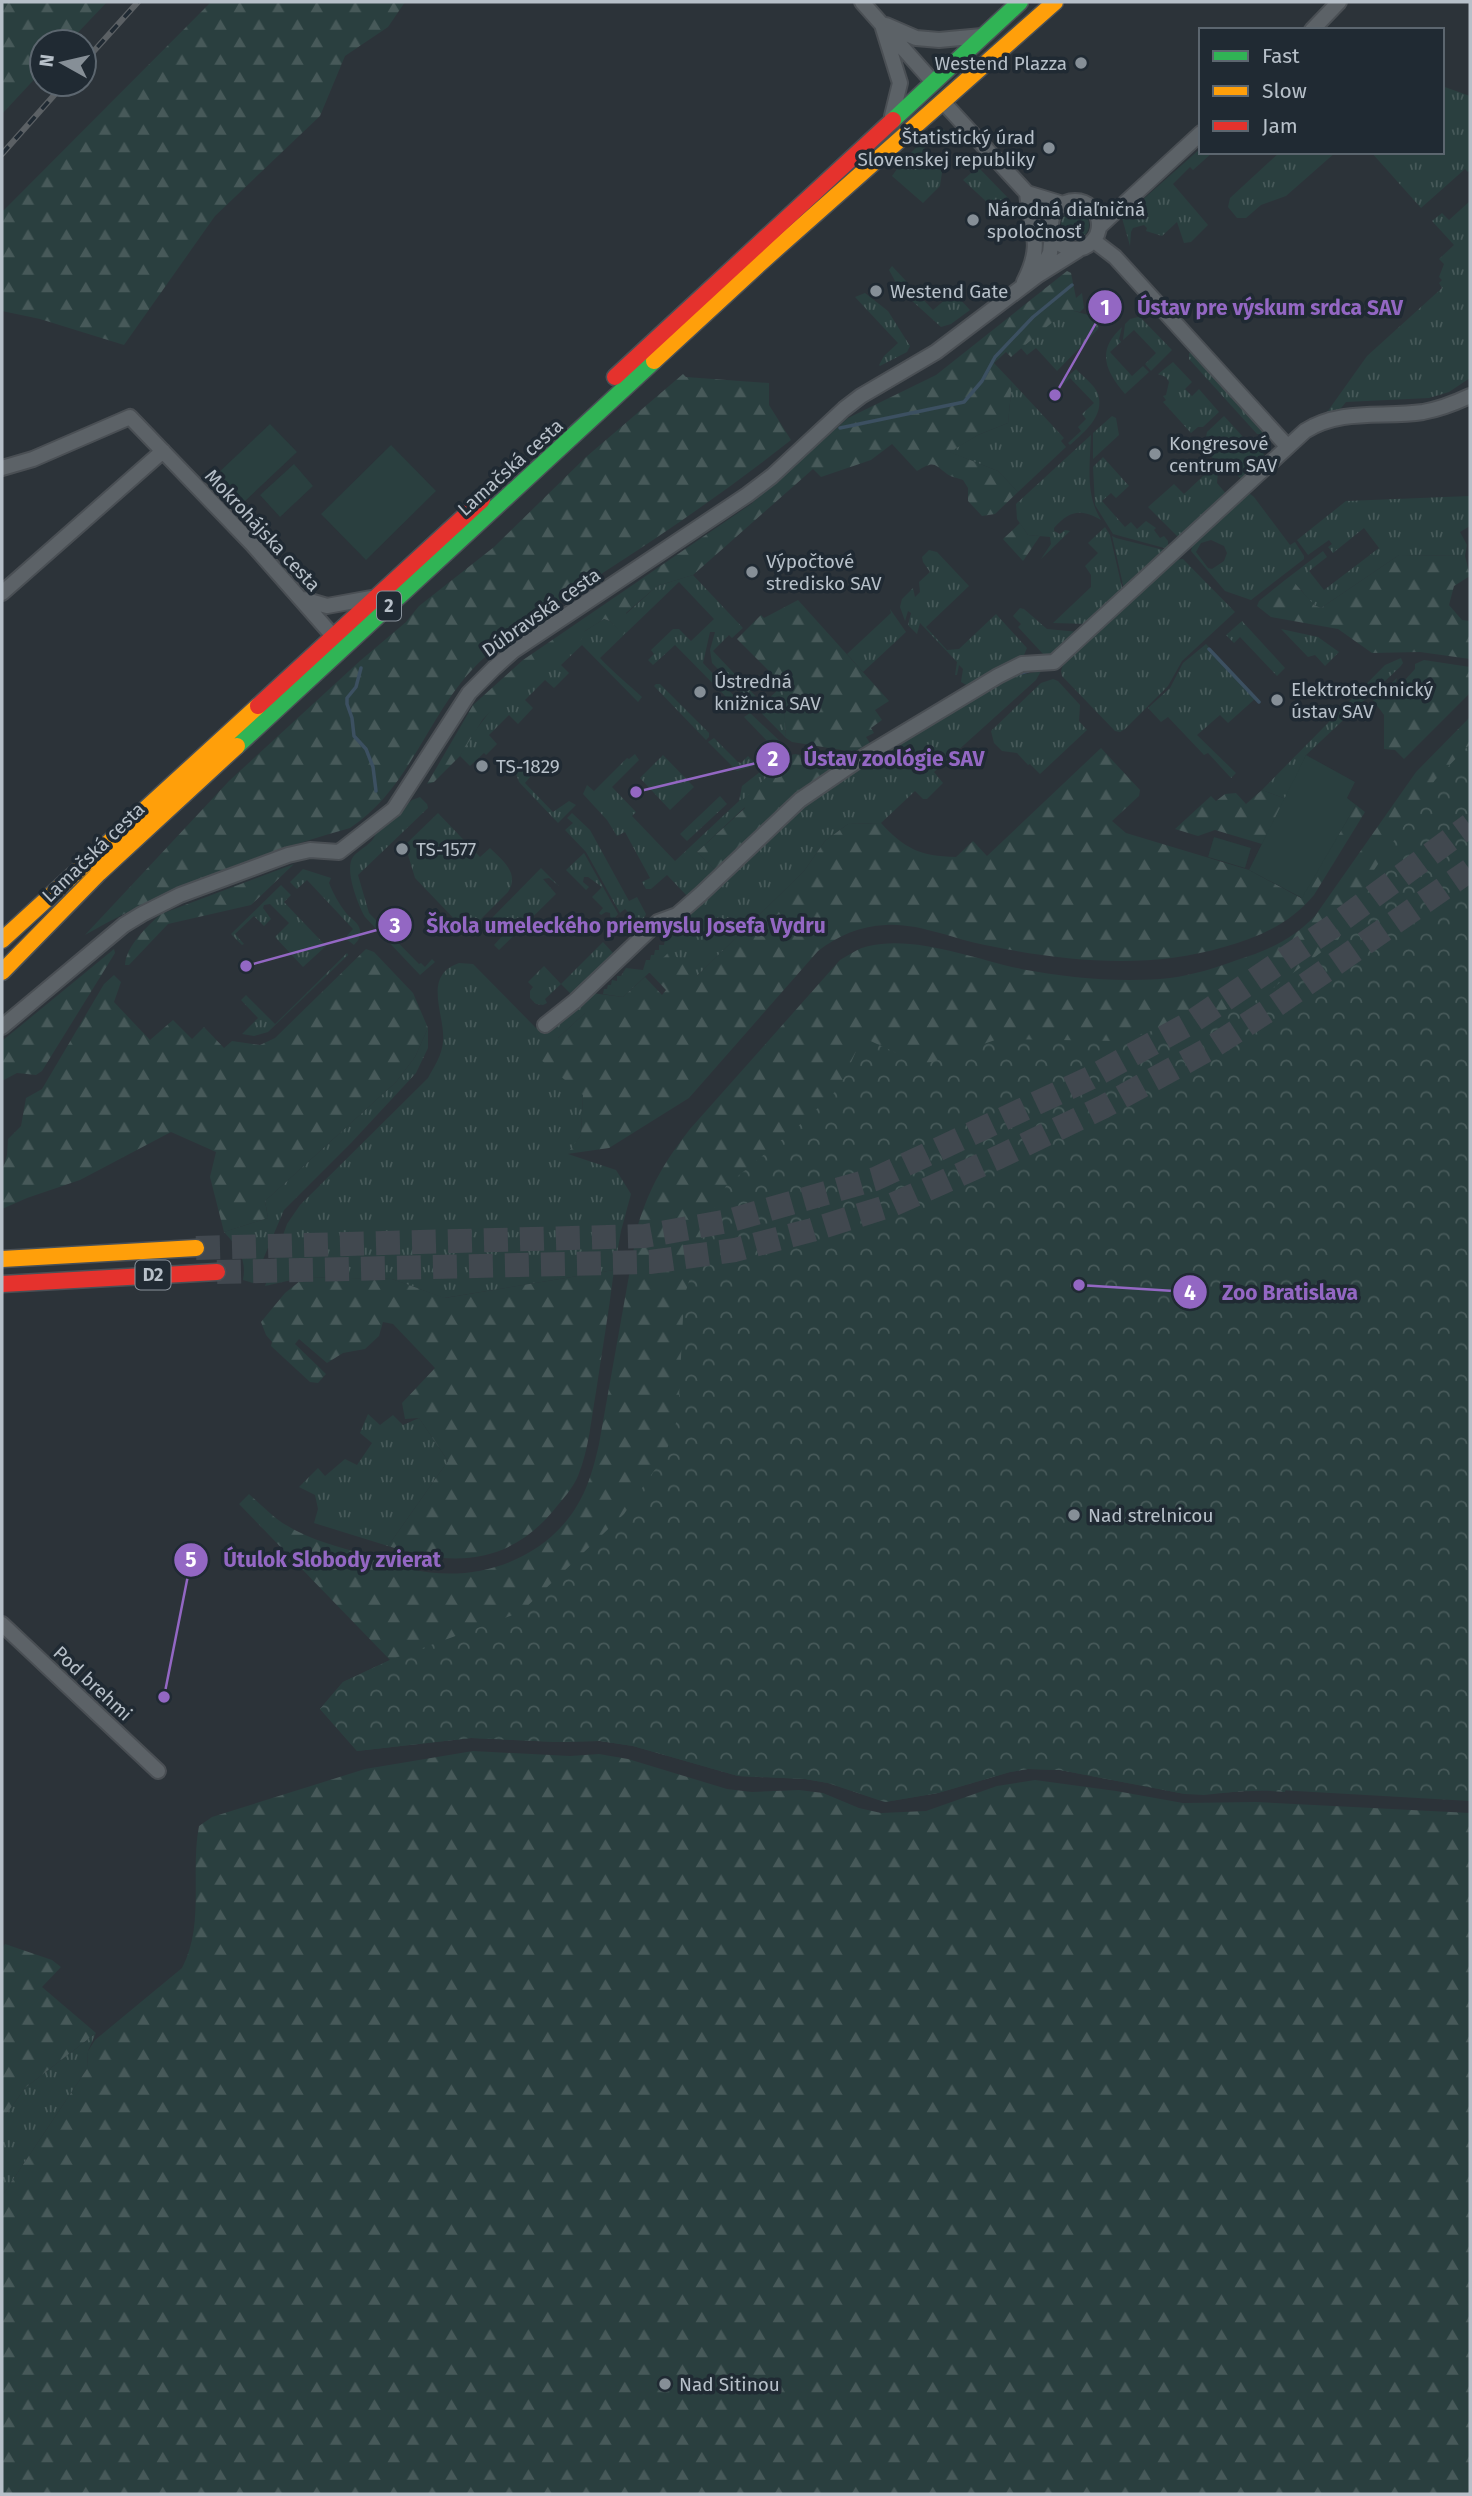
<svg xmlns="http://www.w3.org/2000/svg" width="1472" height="2496" font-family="'Fira Sans',sans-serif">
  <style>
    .grass { fill: url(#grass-tufts); fill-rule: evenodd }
    .forest { fill: url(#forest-firs) }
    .park { fill: url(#park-crowns) }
    .pitch { fill: #2a3f3f }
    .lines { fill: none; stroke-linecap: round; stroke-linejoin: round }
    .stream { stroke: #3c5061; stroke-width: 3.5 }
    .highway-tunnel { stroke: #41484f; stroke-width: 24; stroke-dasharray: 24 12; stroke-linecap: butt }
    .street-casing { stroke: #4a4f54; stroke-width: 18 }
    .fast-casing { stroke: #4a5056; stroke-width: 19 }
    .slow-casing { stroke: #4a5056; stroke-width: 19 }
    .jam-casing { stroke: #4a5056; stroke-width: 19 }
    .street { stroke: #5c6267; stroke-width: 14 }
    .fast { stroke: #30b455; stroke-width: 16 }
    .slow { stroke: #ff9f0a; stroke-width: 16 }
    .jam { stroke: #e5322d; stroke-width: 16 }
    .rail-casing { stroke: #5b6064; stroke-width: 6 }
    .rail { stroke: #202a33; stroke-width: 3.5; stroke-dasharray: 10; stroke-linecap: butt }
    .poi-dot { fill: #868f97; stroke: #202a33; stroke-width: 2.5 }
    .labels { text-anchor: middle; stroke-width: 7; stroke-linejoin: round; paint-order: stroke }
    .shield { fill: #202a33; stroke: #8a939c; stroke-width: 2 }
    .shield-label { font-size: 18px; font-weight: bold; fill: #b7c0c9 }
    .poi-label { font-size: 19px; fill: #b7c0c9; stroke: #202a33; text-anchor: start }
    .street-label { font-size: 19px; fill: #b7c0c9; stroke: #202a33 }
    .leader { fill: none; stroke: #9367c3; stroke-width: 2.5 }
    .callout-dot { fill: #9367c3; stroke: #202a33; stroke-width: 2.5 }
    .mark-label { font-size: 21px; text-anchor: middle; font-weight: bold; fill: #fff }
    .callout-label { font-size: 21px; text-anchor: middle; font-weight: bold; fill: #9367c3; stroke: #202a33; stroke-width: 7; stroke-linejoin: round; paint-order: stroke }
  </style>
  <defs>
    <pattern id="grass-tufts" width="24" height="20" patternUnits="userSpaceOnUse" patternTransform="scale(1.75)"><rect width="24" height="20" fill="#2a3f3f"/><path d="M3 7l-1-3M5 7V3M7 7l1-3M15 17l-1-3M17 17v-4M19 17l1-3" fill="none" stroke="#475959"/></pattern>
    <pattern id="forest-firs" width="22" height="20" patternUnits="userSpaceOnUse" patternTransform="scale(1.75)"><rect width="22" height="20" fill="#2a3f3f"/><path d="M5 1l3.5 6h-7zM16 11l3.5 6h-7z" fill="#475959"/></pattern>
    <pattern id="park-crowns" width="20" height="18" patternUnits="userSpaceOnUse" patternTransform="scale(1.75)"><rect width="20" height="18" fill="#2a3f3f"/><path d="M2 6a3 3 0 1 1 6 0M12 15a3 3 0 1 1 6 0" fill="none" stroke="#475959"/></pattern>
  </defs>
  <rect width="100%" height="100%" fill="#2c3339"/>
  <!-- grass -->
  <path class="grass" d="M1442,86L1470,96V170L1468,172L1465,169L1421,208L1371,152H1442Z
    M936,129H943L956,138L946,147L925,144L924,155L944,159L940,186L923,203L892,176L905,158Z
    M1201,148V152H1213L1193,170L1190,167L1173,184L1208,225L1191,242L1184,243L1177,222L1162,236L1146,231L1147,228L1144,225L1133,228L1131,232L1130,246L1122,218Z
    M1280,152H1336L1286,196L1261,205L1246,218H1237L1228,207L1230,198Z
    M978,167L1010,200L1003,205H990L963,180Z
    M1470,201V378L1449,392L1429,398L1346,402L1337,413L1325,415L1367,356L1442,288L1439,283L1442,280L1439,277L1444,264L1439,259L1454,245L1432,221L1442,213L1449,220Z
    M1061 225a14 14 0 1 1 28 0a14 14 0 1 1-28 0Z
    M892,266L933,310L947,298L950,300L957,296L970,310L951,324L941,327L900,290L889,270Z
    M865,293L888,311L910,346L907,352L880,366L879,365L884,356L898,343L855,297Z
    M1111,301L1112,304L1096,319L1099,328L1057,371L1036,348L1027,355L1021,348L1067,309L1095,317Z
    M1138,317L1141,318L1172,350L1151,371L1145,364L1156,353L1134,330L1123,340L1125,324L1130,319Z
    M1122,327L1119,339L1121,342L1110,352L1132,376L1143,366L1149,372L1125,394C1105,370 1096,351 1122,327Z
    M1189,353H1193L1264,430L1263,434H1257L1189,359Z
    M1173,362L1192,382L1185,389L1192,396L1199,389L1219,412L1203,427H1198L1191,433L1163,402L1166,400L1163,396L1166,395L1169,382L1166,377L1158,374Z
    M1076,369C1082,376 1095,385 1098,394C1105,416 1084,432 1070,445L1068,443L1081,431L1078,427L1086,419L1082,414L1094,403L1070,378L1061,386L1059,384Z
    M1012,382L1064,438L1061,441L1066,447L1018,492L998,471L949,452L978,435L1008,423Z
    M1112,416L1116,418L1119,435L1093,459V433Z
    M1224,416L1254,449L1259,445L1264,452L1263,462L1244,482C1236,474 1230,465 1218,472L1217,483L1228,496L1181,537L1177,536L1148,507L1174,484L1184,494L1217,463L1200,443L1206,437L1207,432Z
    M1091,435C1090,465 1085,494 1101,520C1081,509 1070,510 1054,528V531L1060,534L1065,530L1070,531L1041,559L1051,544L1050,537L1028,535L1017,519L1016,504Z
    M1103,457L1129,486L1116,498L1111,493L1102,501L1125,527L1131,522L1137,529L1146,521L1156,528L1154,530L1160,538L1164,536L1168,541V549L1113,534L1095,505L1093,467Z
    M1249,493L1254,497L1290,545L1295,542L1304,556V559L1251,600L1225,591L1191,551L1193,543ZM1211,540L1224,546L1227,553L1224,561L1212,569L1208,568L1196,552L1201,543Z
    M1470,496V526L1460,532L1467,545L1465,556L1399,555L1321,608C1305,603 1304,584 1285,580L1323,551L1327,557L1309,571L1324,590L1379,548L1364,528L1333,553L1328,547L1332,544L1329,540L1308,555L1297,540L1346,501Z
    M1105,527L1110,535L1123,592L1088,624L1053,623L1091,587V575L1085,566L1098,553L1088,543Z
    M1112,536L1116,538L1168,551L1124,589Z
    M929,550L937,552L969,586L926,627L947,650L959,649L996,614L1027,648L1024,655L974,686H968L961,682L963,669L959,665L957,675H955L957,662L920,623L917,634L908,625L911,613L908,611L905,621L900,607L902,599L913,588L915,597L920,592L919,582L930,572L923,562L922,557Z
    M1183,559L1235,612L1182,661L1168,686L1125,729L1120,732L1115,731L1062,676L1061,671L1064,662L1174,560Z
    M693,575L743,628L732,638L729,635L713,651L763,704L783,685L786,738L712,663L710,650L715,632H710L703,663L736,698L738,703L736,707L675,645L653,665L648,660L654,654L651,650L673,629H679L691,641L714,619L679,582L600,658C614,673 628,684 642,697L638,702L582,645L561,665L569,673L554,688L545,680L525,700L533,708L518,724L509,715L489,735L497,744L486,755L484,753L470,766L460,756C490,698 549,653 604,619L610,621L623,634L626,614L657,586Z
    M1020,608L1024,609L1047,629L1079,632L1054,656L1043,654L1018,627L1021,624L1013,616Z
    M890,609L906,632L863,672L847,654L891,613Z
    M1242,621L1285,668L1277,676L1240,637L1234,643L1226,635Z
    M1281,629L1318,637L1339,652L1325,666L1315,655L1308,657Z
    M1206,644L1256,698L1228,723L1220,715L1197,735L1236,773L1231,778L1208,753L1204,755L1168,717L1161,722L1148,708L1170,688L1183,663Z
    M1401,658L1403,663L1400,667L1306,755L1286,799L1262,790L1385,665Z
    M1041,671L1036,680L934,772L943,783L927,799H923L915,791L881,823L848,824L825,841L804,871L697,976L650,972L623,997L603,994L604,989H607L608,985H611L612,980L617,981V976H621L626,968L643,970L646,960H650L651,955H654L655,950H659V945H664L665,939L669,935L668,929L803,804L865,764L1010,677Z
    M1053,679L1058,681L1080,705L1079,721L1087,730L1040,774L1030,764L1028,765L1017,753L1002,751L994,743L991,731L1041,683Z
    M656,684H660L709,733V737L706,740L654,686Z
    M750,713L784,745L756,765L737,771L708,742L714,738L738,762L741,763L748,756L755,763L772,746L744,717Z
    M635,754L639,760L612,787L636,812L632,816L675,861L739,801L742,786L747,782L778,758L795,754L781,764L741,802L745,807L697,852L717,872L689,898L667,875L651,889H646L642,882L650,878L625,832L617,836L607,820L583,794L587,785L594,791L627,758L629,759Z
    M663,755L694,787L670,810L640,778Z
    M520,767L530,777L525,783L553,812L569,801L576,805L558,823L519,782L516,774Z
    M720,796L727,804L687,841L680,834Z
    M420,797L427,804L428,808L358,875L369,913L419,964L421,963L425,967L432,959L435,962L420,975L365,917C358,905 344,869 353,857C360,848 374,844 376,832L412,800Z
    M438,813L480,857L490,848C503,861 520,873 508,892L467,933L458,935L453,933L460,925L415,878L405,845Z
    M572,813L590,830L629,901L637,897L646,914L641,925L625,909L620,913L586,852L565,830L573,823L567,818Z
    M584,853L618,914L611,923L610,913L606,912L601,915L599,913L603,908L592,897L602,887L588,877H584L583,882L589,887L586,890L566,870Z
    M541,868L559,886L549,878L543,879L556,894L499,950L494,945L505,933L491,919Z
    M303,869L331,878L329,883C333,893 339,904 346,913C350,918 359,923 360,930C361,937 358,941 354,945L345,938L353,929L307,880L297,889L290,882Z
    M281,885L291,895L284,902L326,946L303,967L275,937L289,923L270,904L264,905L263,908L271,919L264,926L254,916L235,934L244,944L242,945L231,934Z
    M603,942L613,953L571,994L561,984L545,999L547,1003L543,1005L536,1004L530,998V991L533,987L528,982L544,966L561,984Z
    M347,953L348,955L268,1032L254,1036L242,1034L258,1018L241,1000L246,995L275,1024Z
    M459,963L473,964L536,1028L546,1030L589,992L585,1013L558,1038L583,1095L581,1135L568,1154L616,1170L631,1194L621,1231L614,1270L444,1298L392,1279L305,1277L265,1286L287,1224L300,1205L428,1078C434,1067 442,1055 443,1042C446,1016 421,976 459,963Z
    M428,1028V1048L416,1073L351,1143L284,1210L253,1283L243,1280C247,1259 238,1247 224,1232L268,1218L265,1201L396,1082L415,1057Z
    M368,1414L380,1425L393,1415L403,1425L419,1418L448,1461L388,1546L314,1523L318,1509L315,1495L299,1487L318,1468L325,1476L345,1459L357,1465L372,1443L360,1433Z
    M96,2033L88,2051L87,2069L2,2196V2120L25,2088Z"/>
  <!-- forest -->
  <path class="forest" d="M2,2H107L69,42H42V71L2,114Z
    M211,2H405L388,27L345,56L320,116L215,216L124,345L40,319L2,311V212Z
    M1067,271L1071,273L1076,298L1082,293L1084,308L1080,312L1067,310L1011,357L1006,352L994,363L1012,382L1008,423L978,435L950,452L998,471L1018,492L995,514L982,516L968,501V488L963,480C958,478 951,477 947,474C933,463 934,461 917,471L892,444L871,460L821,477L813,469L693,575L657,586L626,613L632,626L623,635L610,621L604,619L585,631L581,640L548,659L528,675L483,719L460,756L434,782L427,784L473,705L523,660L751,504L848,418L936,375Z
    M683,374L686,377L769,383V405L791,440C734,485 678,524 618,563C573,593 524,621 484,658C429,707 413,787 350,828C258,854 168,887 85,935L229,781L361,660L406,622L419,606L494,547L586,457Z
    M1020,523L1028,535L1040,536L1023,561L1003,539Z
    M1399,555L1465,556L1470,576L1454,586L1449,605L1462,620L1470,621V659L1420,652L1372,653L1338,629L1271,617L1257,606L1259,601L1285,580H1292L1314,605L1321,608Z
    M798,600L889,701L875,710L882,720L871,728L874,733L866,737L873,748L854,752L792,742L786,738L783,685L737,639L761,615L764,618Z
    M1424,660L1470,667V693L1404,759L1395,750L1384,749V715L1373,700L1397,678L1394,690L1403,691L1404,681L1415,669V664Z
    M1470,717V754L1285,1792C1251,1788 1219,1795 1185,1794L1060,1770L1028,1769L1010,1772L938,1793L885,1802L828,1783L805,1779L738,1776L633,1746L600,1741L557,1742L471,1738L357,1751L320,1709L343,1682L390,1660L239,1504L249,1494C258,1502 267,1511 277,1519C304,1539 339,1547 370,1556C384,1561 397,1566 411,1569C472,1584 541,1562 575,1509C588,1489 594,1466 599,1444L638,1225C650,1186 665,1161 690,1129L840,960C849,955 858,948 869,946C914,935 976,959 1021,969C1068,978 1122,983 1170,978C1193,975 1215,968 1237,960C1267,951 1293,939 1315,916L1416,772Z
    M1101,748L1140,790L1139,796L1112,821L1126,833L1249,870L1301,898L1356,805L1365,812L1314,895C1290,924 1259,937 1224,947C1147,970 1063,961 985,945C953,939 919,923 886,925C859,926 838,936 818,951L689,1098L609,1148L567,1154L581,1135L583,1095L541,1060L558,1038L585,1013L584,999L591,993L623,997L645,977L662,995L666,990L649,972L670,951L697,976L804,871L825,841L848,824L881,823C905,849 920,856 956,857L973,841L987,856Z
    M795,754L846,762L717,872L697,852L745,808L740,802L781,764Z
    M1262,790L1286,799L1262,844L1215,830L1198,836L1175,829L1211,796L1216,801L1225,794L1236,793L1246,804Z
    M294,864L251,905L168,924L129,965H125C126,946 148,925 161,914Z
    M114,949L115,953L42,1071L36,1075L17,1073L2,1081V1041Z
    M366,949L374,952L413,993L428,1028L415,1057L396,1082L265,1201L268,1218L224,1232L210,1177L216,1152L171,1132L80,1180L27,1198L2,1209V1171L7,1155L8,1139L21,1126L26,1098L42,1089L104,984L114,975L121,982L114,1002L150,1040L173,1020L192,1039L204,1027L224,1048L232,1041L260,1045L275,1038Z
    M614,1270C609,1311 602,1351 596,1392C591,1420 589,1449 578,1476C573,1488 562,1500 553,1511C508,1565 452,1567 388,1546L448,1461L419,1418L405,1419L402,1403L435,1368L393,1324L383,1322L379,1336L365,1349L343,1353L327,1363L299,1339L295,1344L326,1374L318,1383L310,1382L271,1346L272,1342L266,1335L261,1322L285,1293L305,1277L392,1279L445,1298Z
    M473,1751L570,1756L599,1754L628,1759L727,1789L752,1792L799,1790L823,1793L859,1808L881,1813L926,1811L997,1786L1035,1780L1116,1791L1183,1803L1256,1802L1470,1813V2494H2V2196L87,2069L88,2051L95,2040L182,1968C205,1925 190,1872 199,1826L212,1817L365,1769Z
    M5,1944L52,1960L61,1967L42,1987L96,2033L25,2088L2,2120V1949Z"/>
  <!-- park -->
  <path class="park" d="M1470,744V1801L1260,1789L1204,1795L1185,1794L1060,1770L1028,1769L1010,1772L938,1793L885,1802L828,1783L805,1779L738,1776L633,1746L600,1741L557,1742L471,1738L357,1751L320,1709L343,1682L390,1660L521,1612L624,1514L665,1455L678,1417L684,1297L708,1221L726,1186L796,1128L833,1094L844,1078L858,1047L864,1038L912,1060L920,1066L998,1039L1117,1041L1255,1001L1338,940L1372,873L1435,780Z"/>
  <!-- pitch -->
  <path class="pitch" d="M270,424L297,452L243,503L216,475Z
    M391,445L436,491L366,560L321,514Z
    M294,464L313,486L280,517L260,495Z
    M1306,755L1355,782L1347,798L1356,805L1302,898L1249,870Z
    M1214,837L1251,848L1245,868L1208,857Z"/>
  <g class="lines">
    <!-- stream -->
    <path class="stream" d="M840,428L964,402L982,381L995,357L1033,317L1072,285
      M1209,649L1259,702
      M361,668L356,687L347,698V704L352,718L354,736L366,749L373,767L376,791
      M1014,675L1028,671"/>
    <!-- highway-tunnel -->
    <path class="highway-tunnel" d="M196,1248L645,1236L728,1221L875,1179L1090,1078L1190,1023L1332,927L1470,825
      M217,1272L650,1262L735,1250L812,1230L892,1205L999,1157L1103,1107L1209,1049L1269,1010L1470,870"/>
    <!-- street casing -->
    <g class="street-casing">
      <path id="street" d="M862,2L933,82
        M886,25L916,38L939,40L982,36
        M883,28L900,83L892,116
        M1312,30L1339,2
        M944,103L1027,193L1063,204
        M1051 225a24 24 0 1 1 48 0a24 24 0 1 1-48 0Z
        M1099,227L1201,133
        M1094,241L1115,257L1287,446
        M1038,275L1050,253L1052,235
        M1024,282C1044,243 1031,231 1027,193
        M2,468L33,459L130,417L253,545L333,636
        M2,593L163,451
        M303,599L327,606L371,598
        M545,1025L575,1001L658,922L677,915L701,894L800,800L860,759L998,676L1022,664L1054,662L1305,431C1341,408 1383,418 1423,412C1440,409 1455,403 1470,396
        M2,1027L124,925L142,914L180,895L288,855L310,850L339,852L394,809L469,693L494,668L513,651L747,495L772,476L844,409L861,396L936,352L1038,275L1078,250
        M2,1624L158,1771"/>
    </g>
    <!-- fast casing -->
    <g class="fast-casing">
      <path id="fast" d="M893,120L1020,2
        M237,746L654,361"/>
    </g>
    <!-- slow casing -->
    <g class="slow-casing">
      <path id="slow" d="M654,361L766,258L1055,2
        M2,940L258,706
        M2,972L99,873L237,746
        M2,1259L196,1248"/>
    </g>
    <!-- jam casing -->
    <g class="jam-casing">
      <path id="jam" d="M615,377L893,120
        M258,706L482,500
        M2,1284L217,1272"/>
    </g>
    <!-- street -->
    <use href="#street" class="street"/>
    <!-- fast -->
    <use href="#fast" class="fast"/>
    <!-- slow -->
    <use href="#slow" class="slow"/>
    <!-- jam -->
    <use href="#jam" class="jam"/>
    <!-- rail casing -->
    <g class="rail-casing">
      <path id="rail" d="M84,62L138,2
        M2,154L64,84"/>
    </g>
    <!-- rail -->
    <use href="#rail" class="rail"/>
  </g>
  <!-- markers -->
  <g class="poi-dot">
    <circle cx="1081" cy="63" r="7"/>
    <circle cx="1049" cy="148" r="7"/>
    <circle cx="973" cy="220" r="7"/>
    <circle cx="876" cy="291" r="7"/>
    <circle cx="1155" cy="454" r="7"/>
    <circle cx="752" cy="572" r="7"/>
    <circle cx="700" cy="692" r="7"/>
    <circle cx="1277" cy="700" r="7"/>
    <circle cx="482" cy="766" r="7"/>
    <circle cx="402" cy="849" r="7"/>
    <circle cx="1074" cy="1515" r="7"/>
    <circle cx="665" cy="2384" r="7"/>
  </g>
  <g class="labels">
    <!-- shield labels -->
    <g class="shield">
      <rect x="377" y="591.5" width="24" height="29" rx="5"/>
      <rect x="135.5" y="1260.5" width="35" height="29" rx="5"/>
    </g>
    <g class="shield-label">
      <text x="389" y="612">2</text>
      <text x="153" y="1281">D2</text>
    </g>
    <!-- poi labels -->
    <g class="poi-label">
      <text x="1067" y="70" text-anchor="end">Westend Plazza</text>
      <text x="1035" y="144" text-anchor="end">Štatistický úrad<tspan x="1035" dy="22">Slovenskej republiky</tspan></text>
      <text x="987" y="216">Národná diaľničná<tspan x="987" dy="22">spoločnosť</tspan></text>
      <text x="890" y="298">Westend Gate</text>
      <text x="1169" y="450">Kongresové<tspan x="1169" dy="22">centrum SAV</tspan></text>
      <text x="766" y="568">Výpočtové<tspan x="766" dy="22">stredisko SAV</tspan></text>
      <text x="714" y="688">Ústredná<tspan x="714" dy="22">knižnica SAV</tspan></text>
      <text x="1291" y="696">Elektrotechnický<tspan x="1291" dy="22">ústav SAV</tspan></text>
      <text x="496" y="773">TS-1829</text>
      <text x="416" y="856">TS-1577</text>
      <text x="1088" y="1522">Nad strelnicou</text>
      <text x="679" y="2391">Nad Sitinou</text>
    </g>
    <!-- street labels -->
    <g class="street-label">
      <text transform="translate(510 467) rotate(-42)" y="7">Lamačská cesta</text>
      <text transform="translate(263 530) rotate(47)" y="7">Mokrohájska cesta</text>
      <text transform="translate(541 612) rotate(-35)" y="7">Dúbravská cesta</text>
      <text transform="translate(93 852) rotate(-44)" y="7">Lamačská cesta</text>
      <text transform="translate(93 1683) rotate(43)" y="7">Pod brehmi</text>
    </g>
  </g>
  <!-- callouts -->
  <path class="leader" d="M1055 395L1105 307M636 792L773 759M246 966L395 925M1079 1285L1190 1292M164 1697L191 1560"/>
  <g class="callout-dot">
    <circle cx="1055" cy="395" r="7"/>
    <circle cx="636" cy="792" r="7"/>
    <circle cx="246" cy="966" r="7"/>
    <circle cx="1079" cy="1285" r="7"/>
    <circle cx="164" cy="1697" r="7"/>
    <circle cx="1105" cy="307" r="18"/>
    <circle cx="773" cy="759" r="18"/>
    <circle cx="395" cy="925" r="18"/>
    <circle cx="1190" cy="1292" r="18"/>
    <circle cx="191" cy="1560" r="18"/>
  </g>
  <g class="mark-label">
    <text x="1105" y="315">1</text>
    <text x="773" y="766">2</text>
    <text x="395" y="933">3</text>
    <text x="1190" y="1300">4</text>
    <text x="191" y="1567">5</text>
  </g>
  <g class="callout-label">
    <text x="1270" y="315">Ústav pre výskum srdca SAV</text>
    <text x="894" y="766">Ústav zoológie SAV</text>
    <text x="626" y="933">Škola umeleckého priemyslu Josefa Vydru</text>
    <text x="1290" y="1300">Zoo Bratislava</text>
    <text x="332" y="1567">Útulok Slobody zvierat</text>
  </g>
  <!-- border -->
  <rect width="1472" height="2496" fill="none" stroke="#b7c0c9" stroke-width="7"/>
  <!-- legend -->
  <rect x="1199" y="28" width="245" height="126" fill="#202a33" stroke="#5c666f" stroke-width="2"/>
  <rect x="1213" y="51" width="35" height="10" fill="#30b455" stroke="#5c666f" stroke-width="2"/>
  <text x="1262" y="63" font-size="21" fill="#b7c0c9">Fast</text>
  <rect x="1213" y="86" width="35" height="10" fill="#ff9f0a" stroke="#5c666f" stroke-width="2"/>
  <text x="1262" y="98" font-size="21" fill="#b7c0c9">Slow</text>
  <rect x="1213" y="121" width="35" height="10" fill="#e5322d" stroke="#5c666f" stroke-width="2"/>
  <text x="1262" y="133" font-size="21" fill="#b7c0c9">Jam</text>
  <!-- north arrow -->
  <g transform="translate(63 63) rotate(278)"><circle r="33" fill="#202a33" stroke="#5c666f" stroke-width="2"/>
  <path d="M0-5L12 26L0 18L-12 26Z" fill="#868f97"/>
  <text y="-10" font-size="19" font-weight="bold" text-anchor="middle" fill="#b7c0c9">N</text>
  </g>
</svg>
